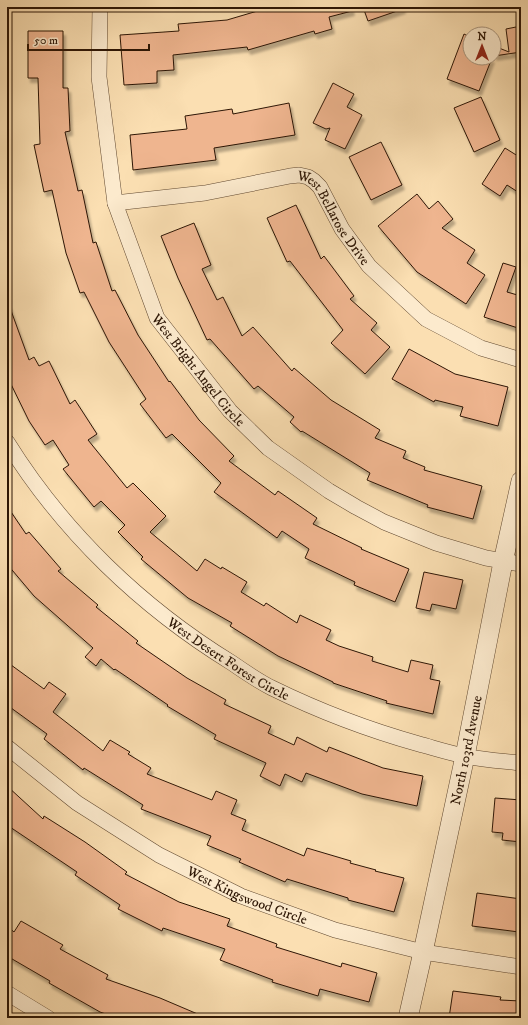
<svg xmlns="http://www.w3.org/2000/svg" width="528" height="1025" font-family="'IM FELL DW Pica',serif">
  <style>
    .building { fill: #efb58f; stroke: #2d1605; filter: url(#shadow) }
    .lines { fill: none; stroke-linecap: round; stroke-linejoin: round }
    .minor-casing { stroke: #604830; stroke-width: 16 }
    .tertiary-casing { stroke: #604830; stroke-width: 20 }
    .minor { stroke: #fceacd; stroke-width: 15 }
    .tertiary { stroke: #fceacd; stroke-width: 19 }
    .labels { text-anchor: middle; stroke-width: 3.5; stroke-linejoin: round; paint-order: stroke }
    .street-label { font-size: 14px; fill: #2d1605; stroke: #fceacd }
  </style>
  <defs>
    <filter id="shadow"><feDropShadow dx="2.5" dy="4.5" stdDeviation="1" flood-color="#0004"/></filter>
  </defs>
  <rect width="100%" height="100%" fill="#fbdfb2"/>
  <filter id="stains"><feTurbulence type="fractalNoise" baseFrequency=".005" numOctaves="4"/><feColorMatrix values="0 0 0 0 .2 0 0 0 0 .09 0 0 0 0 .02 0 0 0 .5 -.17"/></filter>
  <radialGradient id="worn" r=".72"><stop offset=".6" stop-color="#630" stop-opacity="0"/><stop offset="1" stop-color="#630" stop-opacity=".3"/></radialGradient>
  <!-- building -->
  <path class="building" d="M271,7H351L352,11L329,17L332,29L315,34L314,31L248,50L247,47L173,55L174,70L157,71V83L124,85L120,35L179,31L178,24L227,20Z
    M363,7H403V9L368,21Z
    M521,26V52L494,56V46L509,52L506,29Z
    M28,31H63V88H68L70,131L65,132L78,191L82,190L93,243L96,242L112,291L115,290L138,335L169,382L170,381L199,420L234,456L229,461L275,495L278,491L317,518L313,524L362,548L361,549L409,569L395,602L354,585L355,582L305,558L309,549L282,531L277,538L214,492L221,483L172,434L166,438L140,404L146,399L109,342L84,292L80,293L66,253L52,190L44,192L34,145L40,144L38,78H28Z
    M464,34L470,37V58H492L479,91L447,79Z
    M333,83L354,94L347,107L362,115L345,149L325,140L330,128L326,129L313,123Z
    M481,97L500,140L474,152L454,108Z
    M289,103L295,135L214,148L216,160L133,170L130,135L187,129L185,116L232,109L233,114Z
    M381,142L402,185L371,200L349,157Z
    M505,148L521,158V194L507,185L500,196L482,184Z
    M417,194L429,209L438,201L453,219L442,228L475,250L467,263L485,275L466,304L417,272L378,226Z
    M296,205L321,259L324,256L354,296L350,299L377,323L371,330L390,347L365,374L331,343L343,330L290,261L287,262L267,218Z
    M194,223L211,265L202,269L217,300L223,297L242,336L253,327L292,371L294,368L331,400L380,430L375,438L406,451L403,458L425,467L424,470L482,486L473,519L427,507L428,505L367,480L370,473L302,431L301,432L290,422L294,417L258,386L254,389L210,339L207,340L178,278L161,236Z
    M503,263L516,267L507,292L521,296V329L484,317Z
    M7,305H9L29,360L34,357L39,366L49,361L70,404L75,400L97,434L88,440L127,488L133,483L166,516L150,532L197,571L205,559L221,569L222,567L247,582L241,592L264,606L266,603L297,623L300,615L331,630L326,640L339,646L373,657L372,661L408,672L411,660L433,665L430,679L440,681L433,714L386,703L387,701L333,683V682L278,656L230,626L232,623L188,598L141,559L143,557L118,532L125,525L101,501L94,507L63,469L69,465L53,440L45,445L29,421L7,376Z
    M409,349L455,374L508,387L498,426L460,416L463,407L435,400L434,402L392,379Z
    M7,506L26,534L29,532L61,569L58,571L98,605L96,607L138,641L136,643L187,678L226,700L224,704L271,726L268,733L294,745L297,737L327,752L329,747L383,768L423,776L417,806L362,794L306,773L302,782L285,774L280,786L260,776L266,763L214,739L216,735L167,706L168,705L115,669L114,670L101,659L96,666L85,657L93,648L34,596L7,564Z
    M424,572L463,580L456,609L432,604L430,611L416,608Z
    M7,662L44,689L49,682L66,694L53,712L103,751L110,740L130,752L128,754L151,768L147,774L212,800L216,791L237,800L231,814L246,820L242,830L304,856L307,848L351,861L350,863L376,870L375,871L404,878L394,912L348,900V898L287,879L285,882L239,862L241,859L207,845L211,836L141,809L143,805L84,768L83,770L44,739L47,734L7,705Z
    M7,786L43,819L44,816L85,842L127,872L125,874L179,902L230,919L227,926L277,944L276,947L341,967L342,963L377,973L369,1002L320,989L318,996L272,982L273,980L220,960L225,949L163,928L162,931L118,909L120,905L75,875L77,872L7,825Z
    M495,798L521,800V842L502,840L503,833L492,832Z
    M477,893L521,899V915L519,932L472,926Z
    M21,921L63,945L60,949L108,975L106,979L160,998L207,1018H117L100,1012L49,983L50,981L7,956V926L14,932Z
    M453,991L501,997L500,1000L521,1001V1018H449Z"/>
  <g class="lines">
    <!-- minor casing -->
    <g class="minor-casing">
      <g id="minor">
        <path id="s1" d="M100,7L99,77L115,203L157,318L230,411L268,448L329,491L356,507L384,522L436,543L486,558L521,564"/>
        <path id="s2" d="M115,203L205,193L290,176L299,175L308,177L314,181L320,187L342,229L369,266L426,319L481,348L521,360"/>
        <path id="s3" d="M7,442C63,532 141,607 232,663C245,672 258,681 272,688C319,711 369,730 419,744C434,748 449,753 465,756C483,760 502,761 521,763"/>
        <path id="s4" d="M7,747L77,803L159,855L241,896L335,930L423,952L521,967"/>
        <path d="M7,993L48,1018"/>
      </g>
    </g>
    <!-- tertiary casing -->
    <g class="tertiary-casing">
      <g id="tertiary">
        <path id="s5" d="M408,1018L423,952L465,756L503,562L521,481"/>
      </g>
    </g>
    <!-- minor -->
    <use href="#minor" class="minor"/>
    <!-- tertiary -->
    <use href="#tertiary" class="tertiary"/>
  </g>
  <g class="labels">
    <!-- street labels -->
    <g class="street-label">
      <text dy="5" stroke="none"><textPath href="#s2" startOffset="243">West Bellarose Drive</textPath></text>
      <text dy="5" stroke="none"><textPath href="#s1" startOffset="386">West Bright Angel Circle</textPath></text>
      <text dy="5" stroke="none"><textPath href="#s3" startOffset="313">West Desert Forest Circle</textPath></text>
      <text dy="5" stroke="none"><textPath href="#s5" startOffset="274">North 103rd Avenue</textPath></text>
      <text dy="5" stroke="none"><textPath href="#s4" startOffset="284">West Kingswood Circle</textPath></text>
    </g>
  </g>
  <!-- margin -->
  <rect width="528" height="1025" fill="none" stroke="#fbdfb2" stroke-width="24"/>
  <rect x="8" y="8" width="512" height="1009" fill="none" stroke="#2d1605" stroke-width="2"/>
  <rect x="12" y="12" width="504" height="1001" fill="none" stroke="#2d1605"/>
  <!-- north arrow -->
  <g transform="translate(482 46)"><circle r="19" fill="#fceacd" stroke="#a9957d"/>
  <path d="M0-3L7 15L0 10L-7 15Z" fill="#8f2418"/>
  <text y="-6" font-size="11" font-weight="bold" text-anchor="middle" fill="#2d1605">N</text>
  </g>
  <!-- scale -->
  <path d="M28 44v6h121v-6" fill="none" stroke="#2d1605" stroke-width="2"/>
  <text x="34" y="44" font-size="12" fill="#2d1605" stroke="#fceacd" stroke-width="3" paint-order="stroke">50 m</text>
  <rect width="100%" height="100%" filter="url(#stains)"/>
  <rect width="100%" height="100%" fill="url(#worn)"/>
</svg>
